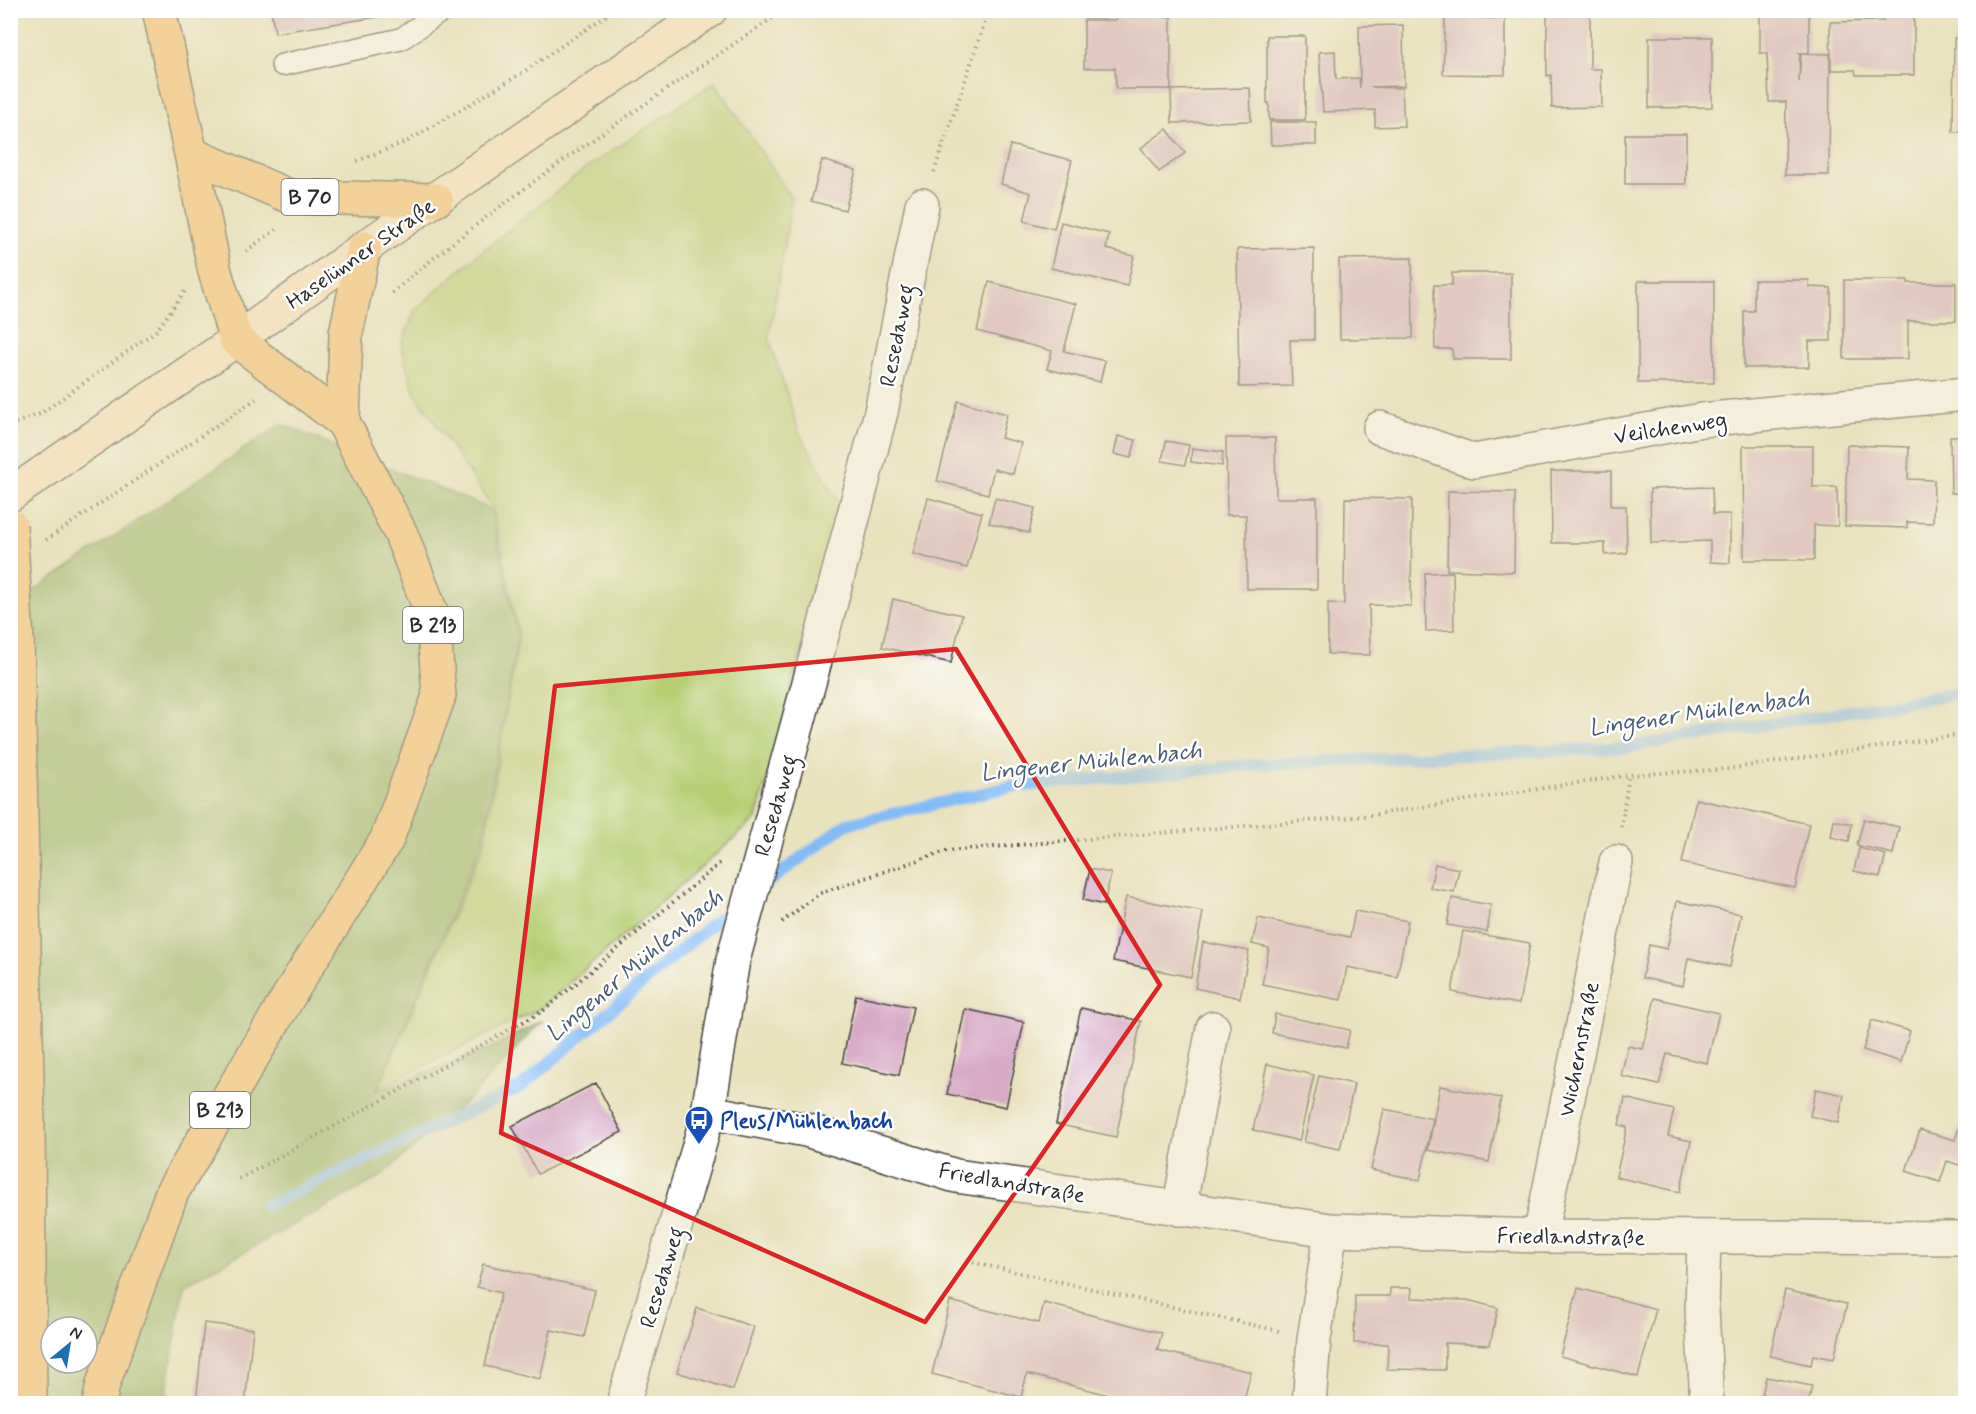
<svg xmlns="http://www.w3.org/2000/svg" width="1976" height="1414" font-family="Mynerve,sans-serif">
  <style>
    .green { fill: #b8ce73; stroke: #727c4f; stroke-width: 1.5 }
    .forest { fill: #92b165; stroke: #5e6e48; stroke-width: 1.5; fill-rule: evenodd }
    .lines { fill: none; stroke-linecap: round; stroke-linejoin: round }
    .stream { stroke: #85bbf4; stroke-width: 12 }
    .building { fill: #d7abc6 }
    .lane-casing { stroke: #484641; stroke-width: 24 }
    .street-casing { stroke: #484641; stroke-width: 36 }
    .secondary-casing { stroke: #484641; stroke-width: 36 }
    .primary-casing { stroke: #484641; stroke-width: 36 }
    .path { stroke: #484641; stroke-width: 4; stroke-dasharray: 1.5 4.5; stroke-linecap: butt }
    .lane { stroke: #fff; stroke-width: 21 }
    .street { stroke: #fff; stroke-width: 33 }
    .secondary { stroke: #fee4c5; stroke-width: 33 }
    .primary { stroke: #fdbc6f; stroke-width: 33 }
    .primary-bridge-casing { stroke: #484641; stroke-width: 36; stroke-linecap: butt }
    .primary-bridge { stroke: #fdbc6f; stroke-width: 33 }
    .marked { fill: none; stroke: #d62828; stroke-width: 4.5; stroke-linejoin: round }
    .labels { text-anchor: middle; stroke-width: 5; stroke-linejoin: round; paint-order: stroke }
    .shield { fill: #fff; stroke: #6b6b6b; stroke-width: 1.5 }
    .shield-label { font-size: 21px; font-weight: bold; fill: #2b2b2b }
    .street-label { font-size: 22px; fill: #2b2b2b; stroke: #fff }
    .transit-label { font-size: 22px; font-weight: bold; fill: #164399; stroke: #fff; text-anchor: start }
    .water-label { font-size: 24px; font-style: italic; fill: #4a5d71; stroke: #fff }
  </style>
  <rect width="100%" height="100%" fill="#fff"/>
  <filter id="ink" filterUnits="userSpaceOnUse"><feTurbulence type="fractalNoise" baseFrequency=".0167" numOctaves="2"/><feDisplacementMap in="SourceGraphic" scale="12" xChannelSelector="R" yChannelSelector="G"/><feConvolveMatrix kernelMatrix="1 2 1 2 8 2 1 2 1" color-interpolation-filters="sRGB"/></filter>
  <filter id="wash" filterUnits="userSpaceOnUse"><feTurbulence type="fractalNoise" baseFrequency=".008" numOctaves="4" result="noise"/><feDisplacementMap in="SourceGraphic" scale="24" xChannelSelector="R" yChannelSelector="G"/><feGaussianBlur stdDeviation="1.35" result="paint"/><feColorMatrix in="noise" values="0 0 0 0 0 0 0 0 0 0 0 0 0 0 0 0 0 1.4 0 .05"/><feComposite in="paint" operator="in"/></filter>
  <g filter="url(#wash)">
    <rect width="100%" height="100%" fill="#e9e2bf"/>
    <!-- green -->
    <path class="green" d="M715,82L792,199L769,338L799,432L840,504L756,819L541,1008L378,1089L484,845L519,636L493,508L414,392L401,346L415,310L476,256L585,169Z"/>
    <!-- forest -->
    <path class="forest" d="M281,424L491,509L518,636L482,844L376,1091L490,1048L542,1021L470,1098L379,1178L184,1285L165,1403L11,1404V606ZM51,1327H87V1363H51Z"/>
    <g class="lines">
      <!-- stream -->
      <path class="stream" d="M759,889L847,824L1010,787L1251,765L1629,747L1966,692
        M266,1206L521,1087L707,928L740,903"/>
    </g>
    <g id="blocks">
      <!-- building -->
      <path class="building" d="M271,10H392L384,16L275,33Z
        M1883,10H1914V75H1856L1855,70H1831L1830,22L1883,21Z
        M1547,11H1590V69H1601L1602,107L1552,108L1551,75L1547,76Z
        M1760,11H1809V53H1797H1800L1799,82L1801,53L1830,54L1829,175H1785L1786,102H1769L1767,53H1760Z
        M1116,17H1171V89H1116L1115,68H1084V20H1115Z
        M1445,17L1505,19V75L1443,74Z
        M1403,25L1404,86L1370,87L1402,88L1404,126L1375,127V110L1323,112L1319,52L1335,51L1336,79L1359,78L1360,88L1359,26Z
        M1267,36H1305V120H1269V103H1267Z
        M1649,37H1712V107L1649,108Z
        M1954,38H1965V132H1953Z
        M1250,88L1251,121L1172,123L1171,90Z
        M1270,122H1316V145H1271Z
        M1167,129L1185,153L1159,172L1141,148Z
        M1625,134H1686V184H1625Z
        M1010,145L1072,160L1054,229L1024,221L1031,193L1001,184Z
        M822,160L856,170L845,210L811,201Z
        M1960,189L1965,190V213H1959Z
        M1061,222L1109,234L1106,249L1134,256L1127,286L1051,268Z
        M1314,248V340H1290L1292,386L1239,387L1237,249Z
        M1412,258L1413,338L1340,339L1339,259Z
        M1452,273H1511V359H1453L1452,349H1435L1434,285H1452Z
        M1754,280H1809V287L1831,288V341H1809V367L1744,368V311H1754Z
        M1844,280H1908V283H1956V321H1908V359H1844Z
        M1638,281H1714V383H1638Z
        M989,282L1076,304L1064,351L1105,361L1100,382L1047,369L1052,351L977,331Z
        M958,401L1007,414L1001,438L1021,443L1013,474L994,469L988,494L937,481Z
        M1118,436L1136,440L1131,458L1114,454Z
        M1950,436H1965V493H1951Z
        M1226,438H1275L1276,498H1317V589H1247L1246,515H1227Z
        M1166,441L1189,445L1185,465L1162,461Z
        M1847,445L1909,447L1908,479L1934,480L1933,523L1907,522V528L1845,526Z
        M1743,446H1813V487H1837L1838,526L1814,525V560H1744Z
        M1192,448L1223,452L1222,466L1191,462Z
        M1551,471H1611V506H1626L1627,553L1605,555V543H1552Z
        M1712,487L1713,514H1730V563L1710,562V541L1651,543L1650,489Z
        M1448,491L1515,492L1514,572L1447,570Z
        M928,498L982,513L967,568L913,554Z
        M995,498L1035,508L1029,533L989,523Z
        M1345,498L1412,499L1411,606L1369,605L1370,655L1328,654V603L1344,604Z
        M1453,572L1454,630L1426,631L1425,573Z
        M893,599L962,615L951,663L882,647Z
        M1696,799L1809,824L1795,888L1682,863Z
        M1864,819L1899,827L1893,854L1857,845Z
        M1834,820L1852,824L1849,841L1831,837Z
        M1859,848L1886,855L1880,877L1854,871Z
        M1435,864L1459,869L1454,892L1430,888Z
        M1090,869L1111,873L1104,905L1083,900Z
        M1126,897L1203,912L1191,977L1113,961Z
        M1452,898L1491,905L1487,932L1447,925Z
        M1677,901L1741,914L1730,967L1688,958L1683,986L1642,978L1649,945L1667,949Z
        M1355,911L1408,921L1397,977L1347,967L1341,1000L1262,984L1269,948L1252,944L1258,918L1350,937Z
        M1463,931L1530,943L1519,1004L1452,992Z
        M1203,942L1249,951L1240,998L1195,988Z
        M856,995L913,1007L899,1075L842,1063Z
        M1655,998L1719,1013L1707,1063L1667,1054L1659,1085L1621,1076L1628,1046L1643,1049Z
        M1081,1008L1141,1021L1116,1137L1056,1124Z
        M965,1009L1024,1022L1006,1107L947,1094Z
        M1275,1014L1350,1030L1346,1048L1272,1033Z
        M1872,1020L1910,1031L1901,1062L1863,1050Z
        M1267,1064L1314,1075L1299,1141L1253,1130Z
        M1319,1076L1354,1084L1340,1149L1304,1142Z
        M596,1083L622,1132L538,1174L512,1126Z
        M1440,1086L1501,1098L1489,1162L1428,1150Z
        M1816,1089L1844,1095L1838,1123L1810,1116Z
        M1625,1098L1674,1110L1668,1136L1691,1141L1680,1192L1616,1177L1627,1127L1619,1125Z
        M1384,1109L1433,1119L1420,1180L1371,1170Z
        M1965,1110V1167L1947,1161L1940,1182L1906,1171L1920,1130L1955,1140Z
        M483,1264L595,1290L584,1337L551,1330L540,1379L485,1366L501,1293L477,1287Z
        M1390,1288H1412L1411,1298L1467,1300L1498,1308L1490,1345L1445,1343V1370L1387,1369L1388,1344L1354,1343L1355,1296H1390Z
        M1578,1288L1656,1309L1638,1377L1560,1356Z
        M1785,1290L1847,1304L1834,1359L1813,1355L1811,1365L1770,1356Z
        M950,1301L1039,1323L1044,1303L1162,1333L1157,1350L1251,1372L1243,1404H1144L1027,1374L1021,1397L932,1374Z
        M697,1308L754,1327L733,1390L677,1372Z
        M204,1323L253,1329L245,1404H196Z
        M1766,1377L1812,1386L1808,1404H1760Z"/>
    </g>
  </g>
  <g filter="url(#ink)">
    <use href="#blocks" fill-opacity="0" stroke="#484641" stroke-width="1.5"/>
    <g class="lines">
      <!-- lane casing -->
      <g class="lane-casing">
        <path id="lane" d="M282,65L401,39L443,10"/>
      </g>
      <!-- street casing -->
      <g class="street-casing">
        <path id="street" d="M1380,428L1474,461L1702,420L1966,394
          M708,1112L806,1130L956,1176L1331,1230L1540,1236L1966,1238
          M1179,1209L1213,1028
          M1540,1236L1616,862
          M1704,1237L1702,1310L1707,1404
          M623,1404L699,1146L708,1112L733,960L824,628L881,412L922,205
          M1309,1404L1314,1339L1331,1230"/>
      </g>
      <!-- secondary casing -->
      <g class="secondary-casing">
        <path id="secondary" d="M10,495L236,340L364,248L710,10"/>
      </g>
      <!-- primary casing -->
      <g class="primary-casing">
        <path id="primary" d="M191,154L291,197L436,200
          M343,422L346,333L364,248
          M17,641L28,1123L30,1404
          M99,1404L103,1384L172,1192L299,979L387,839L439,696L433,617L401,534L343,422L236,340L215,272L191,154L159,10"/>
      </g>
      <!-- path -->
      <path class="path" d="M357,161L408,141L522,73L614,10
        M934,172L989,10
        M246,251L277,229
        M392,293C514,188 651,101 784,10
        M10,425L40,414L157,330L185,291
        M46,540L256,399
        M1621,827L1629,775
        M782,922L820,893L946,851L1364,816L1629,775L1728,769L1966,734
        M239,1179L543,1011L720,863
        M967,1261L1280,1331"/>
      <!-- lane -->
      <use href="#lane" class="lane"/>
      <!-- street -->
      <use href="#street" class="street"/>
      <!-- secondary -->
      <use href="#secondary" class="secondary"/>
      <!-- primary -->
      <use href="#primary" class="primary"/>
      <!-- primary-bridge casing -->
      <g class="primary-bridge-casing">
        <path id="primary-bridge" d="M10,525L17,641"/>
      </g>
      <!-- primary-bridge -->
      <use href="#primary-bridge" class="primary-bridge"/>
    </g>
  </g>
  <!-- marked area -->
  <path d="M0 0H1976V1414H0ZM956,649L1160,985L925,1322L501,1133L555,686Z" fill="#e9e2bf" fill-opacity=".55" fill-rule="evenodd"/>
  <path class="marked" d="M956,649L1160,985L925,1322L501,1133L555,686Z"/>
  <!-- icons -->
  <defs>
    <g id="bus-pin" transform="scale(1.5)"><path d="M0 17L-7.5 6A9.5 9.5 0 1 1 7.5 6Z" fill="#1a4fb4" stroke="#fff"/><path d="M-5-6H5V4H4V6H2V4H-2V6H-4V4H-5ZM-3.5-4V0h7V-4ZM-3.5 1.2v1.5H-2V1.2ZM2 1.2v1.5H3.5V1.2Z" fill="#fff"/></g>
  </defs>
  <g fill-rule="evenodd">
    <use href="#bus-pin" x="699" y="1120"/>
  </g>
  <g class="labels">
    <!-- shield labels -->
    <g class="shield">
      <rect x="281.5" y="179" width="57" height="36" rx="4.5"/>
      <rect x="403" y="607" width="60" height="36" rx="4.5"/>
      <rect x="190" y="1092" width="60" height="36" rx="4.5"/>
    </g>
    <g class="shield-label">
      <text x="310" y="204">B 70</text>
      <text x="433" y="632">B 213</text>
      <text x="220" y="1117">B 213</text>
    </g>
    <!-- street labels -->
    <g class="street-label">
      <text transform="translate(360 253) rotate(-35)" y="8">Haselünner Straße</text>
      <text transform="translate(896 335) rotate(-79)" y="8">Resedaweg</text>
      <text transform="translate(1670 427) rotate(-9)" y="8">Veilchenweg</text>
      <text transform="translate(775 805) rotate(-74)" y="8">Resedaweg</text>
      <text transform="translate(1578 1049) rotate(-79)" y="8">Wichernstraße</text>
      <text transform="translate(1012 1182) rotate(10)" y="8">Friedlandstraße</text>
      <text transform="translate(1571 1236) rotate(1)" y="8">Friedlandstraße</text>
      <text transform="translate(661 1277) rotate(-73)" y="8">Resedaweg</text>
    </g>
    <!-- transit labels -->
    <g class="transit-label">
      <text x="720" y="1128">Pleus/Mühlenbach</text>
    </g>
    <!-- water labels -->
    <g class="water-label">
      <text transform="translate(1699 712) rotate(-8)" y="8">Lingener Mühlenbach</text>
      <text transform="translate(1091 761) rotate(-6)" y="8">Lingener Mühlenbach</text>
      <text transform="translate(634 965) rotate(-40)" y="8">Lingener Mühlenbach</text>
    </g>
  </g>
  <!-- margin -->
  <rect width="1976" height="1414" fill="none" stroke="#fff" stroke-width="36"/>
  <!-- north arrow -->
  <g transform="translate(69 1345) rotate(30)"><circle r="28" fill="#ffffff" stroke="#aaaaaa" stroke-width="1.5"/>
  <path d="M0-4.5L10 22L0 15L-10 22Z" fill="#1f6fb2"/>
  <text y="-9" font-size="16" font-weight="bold" text-anchor="middle" fill="#2b2b2b">N</text>
  </g>
</svg>
